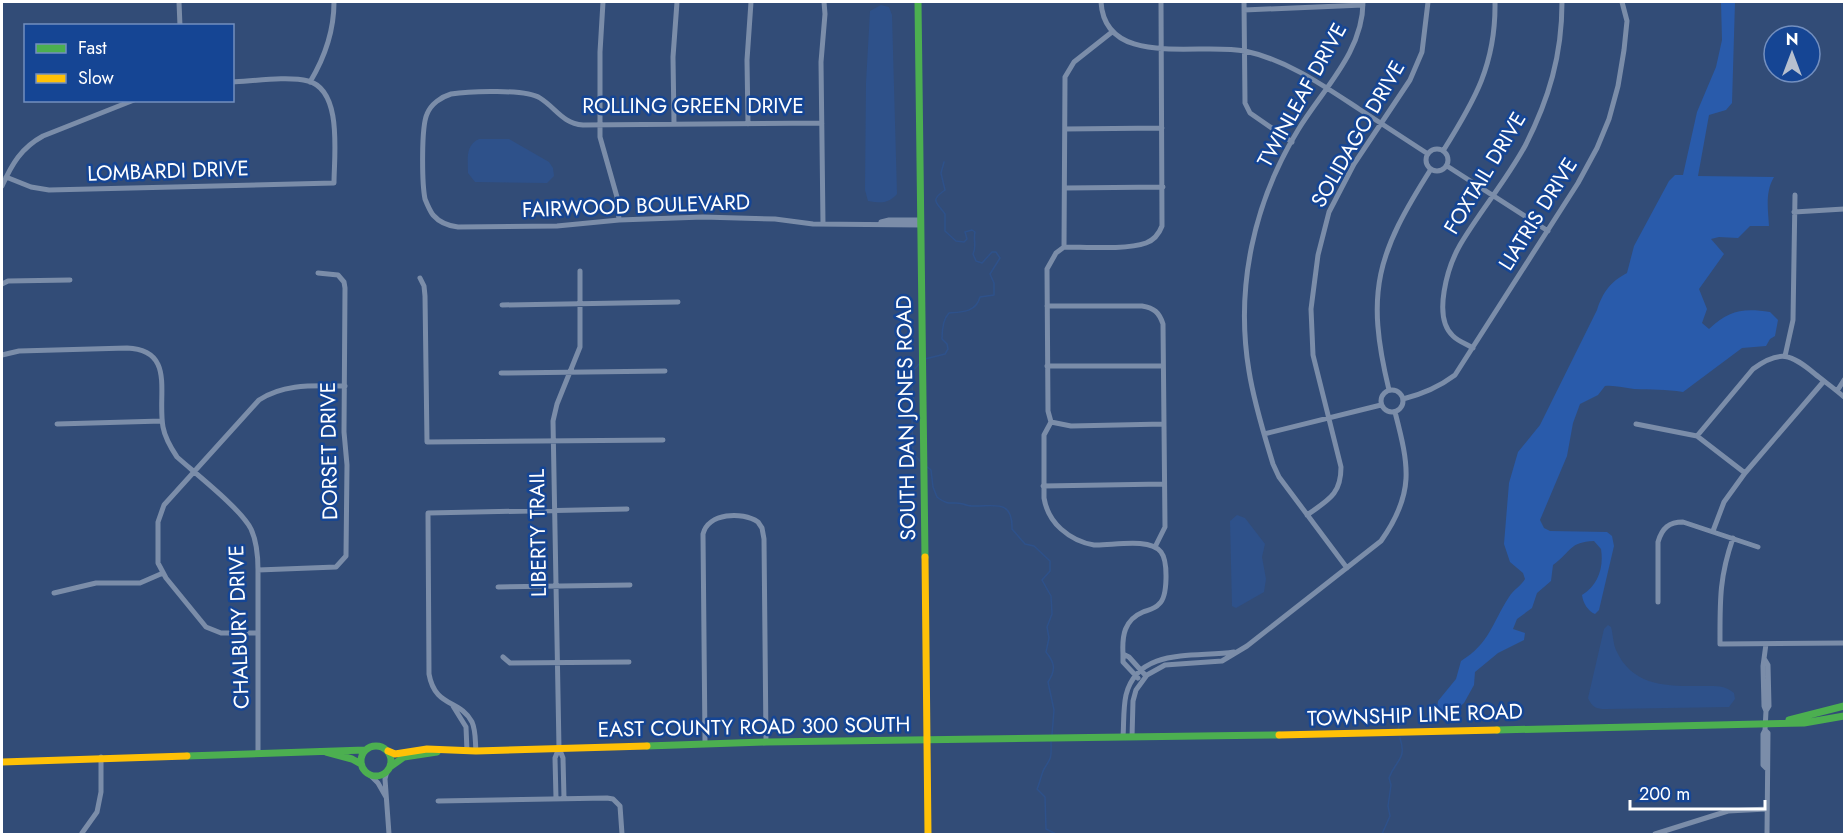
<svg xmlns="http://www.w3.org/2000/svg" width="1846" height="836" font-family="Jost,sans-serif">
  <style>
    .green { fill: #295bab }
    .water { fill: #2e518a }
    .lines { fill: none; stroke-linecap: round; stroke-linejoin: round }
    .stream { stroke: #2e518a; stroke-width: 1.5 }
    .street { stroke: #7b8da9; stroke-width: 5 }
    .fast { stroke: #4caf50; stroke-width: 7 }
    .slow { stroke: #ffc107; stroke-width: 7 }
    .labels { text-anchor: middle; stroke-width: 5; stroke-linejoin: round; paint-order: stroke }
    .street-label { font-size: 21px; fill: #fff; stroke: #154594 }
  </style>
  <rect width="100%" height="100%" fill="#324c77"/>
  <!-- green -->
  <path class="green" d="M1721,2H1735L1732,103L1726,110L1709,115L1698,176L1774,177C1765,192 1768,209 1769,226H1750L1738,238L1719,237L1711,239L1724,254L1699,289L1707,309L1702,323L1709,329C1729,310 1743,308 1770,312L1778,320L1775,336L1770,339L1766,346L1742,348L1683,392C1666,389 1651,390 1634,389C1624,388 1615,385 1605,386L1598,395L1580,404L1573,423L1567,456L1540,520L1544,528L1550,531L1607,532L1612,536L1614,546L1599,610L1595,614C1588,611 1583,603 1582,595C1598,585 1604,568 1601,549L1594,541C1569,542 1572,551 1553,565L1551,581L1537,593L1532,608L1517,619L1513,629L1525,633L1524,640L1498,653L1475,672L1474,685L1464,703L1446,719L1437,710L1438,701L1456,679L1461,661C1490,643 1492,623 1509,597C1513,590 1521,586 1525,579L1523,573L1510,562L1504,544L1509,483L1518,452L1540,425L1597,310C1603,292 1610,282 1627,273L1634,246L1669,181L1675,175H1683L1697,112L1716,67L1722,40Z"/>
  <!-- water -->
  <path class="water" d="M881,5L889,7L892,15L897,194C888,204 881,203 868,201L865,190L866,83L870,11Z
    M479,139H509L549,162L553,168L554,176L547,183L475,182L468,173C468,160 465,145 479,139Z
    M1237,515L1245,518L1265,544L1262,557L1266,579L1264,592L1236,608L1232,606L1230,521Z
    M1608,625L1611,627C1613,634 1613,643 1616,650C1633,688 1669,686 1704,686C1715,686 1725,685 1734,693L1735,699L1729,707L1606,709C1596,709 1592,707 1588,698L1604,629Z"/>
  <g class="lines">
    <!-- stream -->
    <path class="stream" d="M925,359L945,354L948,349L947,344L942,339C942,330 943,319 949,313C963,312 976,312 980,297L994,295V283L990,274L1000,258L996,252H992L982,263L976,261L973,254C977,247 973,240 975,232L972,230L965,232L967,239L964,242L956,241L945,231V214C937,202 929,201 945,190L941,173L944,162
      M919,364L913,371L911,379L914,402L912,416L913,453L920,461
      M926,466L931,470L933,487L937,497C950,507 951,501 963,504C966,505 969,506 972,506C993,507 1013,498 1012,529L1025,544L1034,546L1050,561V571L1042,580L1051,596L1052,614L1047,627L1049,638L1046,652C1055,663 1056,670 1048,682L1054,710L1052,735
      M1398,730L1399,726L1405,722
      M1051,740C1051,757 1053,755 1044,769C1041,775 1040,783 1037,789L1045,797L1046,829L1056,834
      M1382,834L1390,816L1388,806L1391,785L1389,778C1396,759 1407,760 1400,738"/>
    <!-- street -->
    <path class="street" d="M179,2L180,26
      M603,2L600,52V137L617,197L619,220
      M1101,2C1105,69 1199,42 1245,51C1287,60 1324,86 1359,109C1382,124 1405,139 1428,154
      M1244,2L1245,103L1250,113L1292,142
      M1244,10L1363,5
      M310,82C325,57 334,31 334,2
      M822,123L583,125C562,123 556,108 540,98C526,89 469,91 451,94C441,97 431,104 427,114C421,127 422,184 425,199C427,204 430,211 433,215C440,223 449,226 458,227L557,226L619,220L703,217L775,219L813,224L921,225
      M674,124L673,57L677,2
      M748,124L747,60L751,2
      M1065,129L1162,128
      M1426 160a11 11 0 1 1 22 0a11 11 0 1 1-22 0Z
      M1443,151C1475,100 1496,64 1495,2
      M1447,166L1548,231
      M6,177L31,187L49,190L334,183C334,156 343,90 308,81C289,76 253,81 232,82
      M2,186C12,164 21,148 43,136L134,100
      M1065,188L1163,187
      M1794,212L1844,209
      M881,222L889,220H921
      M823,224L821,62L825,14L824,2
      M1064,247L1065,77L1074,62L1112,32
      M420,278L424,286L425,296L427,442L663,440
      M2,284L8,281L70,280
      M502,305L678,302
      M1047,306H1142C1154,308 1159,312 1163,324L1165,527L1155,547
      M1473,348C1466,344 1458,341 1453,336C1432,317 1448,266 1460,245C1480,211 1506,181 1525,146C1549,99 1562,55 1562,2
      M2,355L19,351L127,348C176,350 157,394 163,427C165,438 171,448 177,457C196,474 241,509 251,529C257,542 258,556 258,570V753
      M1785,356L1793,320L1795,195
      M1047,366H1163
      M501,373L665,371
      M1381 401a11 11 0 1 1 22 0a11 11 0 1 1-22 0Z
      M1389,390C1365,291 1377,254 1431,169
      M1837,391L1844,380
      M1403,399C1423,394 1439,387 1455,375L1578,183L1597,148L1609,119L1618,86L1624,50L1627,21L1622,2
      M1051,422L1048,411L1047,269L1056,253L1064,247C1086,247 1127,250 1146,243C1154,240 1159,234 1162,226L1161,2
      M1051,422L1044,435V498C1046,510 1052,521 1061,529C1071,538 1082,543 1094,545C1111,546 1149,537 1161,552C1168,561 1168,597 1159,604C1155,609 1148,610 1143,612C1124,620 1122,636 1123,654
      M1051,422L1071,426L1164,424
      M57,424L162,421
      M1636,424L1697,436L1745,473
      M1264,434L1381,405
      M1697,436L1753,369C1780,349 1791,354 1815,374C1825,382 1835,389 1844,397
      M1043,486L1164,484
      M1307,515C1328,500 1341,495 1341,467L1313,355L1311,309L1318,255L1329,212L1354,164L1410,80L1422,52L1428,2
      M1713,531L1724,502L1745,473L1824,381
      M1733,538C1719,578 1720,602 1720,644L1844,643
      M1347,568L1279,477L1273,464C1264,434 1254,403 1249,371C1235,287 1254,202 1298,130C1323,89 1363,52 1363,2
      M258,570L336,567L346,556L347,465L344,432L345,288L344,282L338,275L318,273
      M498,587L630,585
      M54,593L96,583H140L163,573
      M1658,602V542C1662,528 1669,522 1683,522L1758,547
      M258,633H221L206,627L166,578L158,563V522L164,505L259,400C285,383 315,386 345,386
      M503,657L510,663L629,662
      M1765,660L1768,665L1769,706L1766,711L1764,706L1763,666L1766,644
      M1138,678L1123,662V654L1129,657L1146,676
      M453,706L466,727L467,751
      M1766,711L1765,730L1763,734V765L1766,768
      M1765,730L1768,733L1767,834
      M1123,737C1124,723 1123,709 1126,695C1138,646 1197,658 1234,652
      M1132,737L1133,701L1136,690L1147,675L1165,665L1222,661L1247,646L1381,541C1415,493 1409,466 1395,412
      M705,743L703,534C708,513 742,511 758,522L762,528L764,539L766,742
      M476,751C475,741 476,731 472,722C460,699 435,708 429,674L428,513L627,509
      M387,771L385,779L389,834
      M369,774L378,783L386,797
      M556,798L555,758L559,748
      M564,798L563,758L559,748L553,421L557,404L580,347V271
      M438,801L607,798L613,799L620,806L622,834
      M82,833L97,812L101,792V757
      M1655,834L1728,811L1767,809"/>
    <!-- fast -->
    <path class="fast" d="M918,2L925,557
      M1789,720L1844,706
      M1497,730L1804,723L1844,716
      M361 761a15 15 0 1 1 30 0a15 15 0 1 1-30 0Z
      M647,746L766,742L1279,735
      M326,752L352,759L361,764
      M187,756L365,750
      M390,767L404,757L437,752"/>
    <!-- slow -->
    <path class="slow" d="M925,557L928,834
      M1279,735L1497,730
      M388,751L395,754L427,749L476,751L647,746
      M2,762L187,756"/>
  </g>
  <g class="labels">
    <!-- street labels -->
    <g class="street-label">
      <text transform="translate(1302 95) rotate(-61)" y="7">TWINLEAF DRIVE</text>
      <text x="693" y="113">ROLLING GREEN DRIVE</text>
      <text transform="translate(1358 134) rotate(-60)" y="7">SOLIDAGO DRIVE</text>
      <text transform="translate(168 171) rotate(-2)" y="7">LOMBARDI DRIVE</text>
      <text transform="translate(1485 173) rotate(-59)" y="7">FOXTAIL DRIVE</text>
      <text transform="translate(636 206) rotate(-2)" y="7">FAIRWOOD BOULEVARD</text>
      <text transform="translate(1538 214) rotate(-58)" y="7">LIATRIS DRIVE</text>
      <text transform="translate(906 418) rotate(-91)" y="7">SOUTH DAN JONES ROAD</text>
      <text transform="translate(329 451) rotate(-91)" y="7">DORSET DRIVE</text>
      <text transform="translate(538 533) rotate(-91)" y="7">LIBERTY TRAIL</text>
      <text transform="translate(239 627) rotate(-92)" y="7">CHALBURY DRIVE</text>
      <text transform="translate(1415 715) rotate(-2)" y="7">TOWNSHIP LINE ROAD</text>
      <text transform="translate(754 727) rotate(-1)" y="7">EAST COUNTY ROAD 300 SOUTH</text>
    </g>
  </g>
  <!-- border -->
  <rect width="1846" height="836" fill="none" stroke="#ffffff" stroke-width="6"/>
  <!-- legend -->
  <rect x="24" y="24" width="210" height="78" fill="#154594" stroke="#738fbf" stroke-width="1.5"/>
  <rect x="36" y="44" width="30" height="9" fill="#4caf50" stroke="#738fbf" stroke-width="1.5"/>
  <text x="78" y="54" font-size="18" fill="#ffffff">Fast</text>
  <rect x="36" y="74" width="30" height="9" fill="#ffc107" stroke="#738fbf" stroke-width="1.5"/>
  <text x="78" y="84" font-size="18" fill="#ffffff">Slow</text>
  <!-- north arrow -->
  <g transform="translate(1792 54)"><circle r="28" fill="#154594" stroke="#738fbf" stroke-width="1.5"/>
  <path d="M0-4.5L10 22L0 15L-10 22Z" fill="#b7c0cf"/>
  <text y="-9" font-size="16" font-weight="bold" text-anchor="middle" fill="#ffffff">N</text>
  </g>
  <!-- scale -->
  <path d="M1630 800v9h135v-9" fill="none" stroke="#ffffff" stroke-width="3"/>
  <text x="1639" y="800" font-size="18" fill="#ffffff" stroke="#154594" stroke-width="4.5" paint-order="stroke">200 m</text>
</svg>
